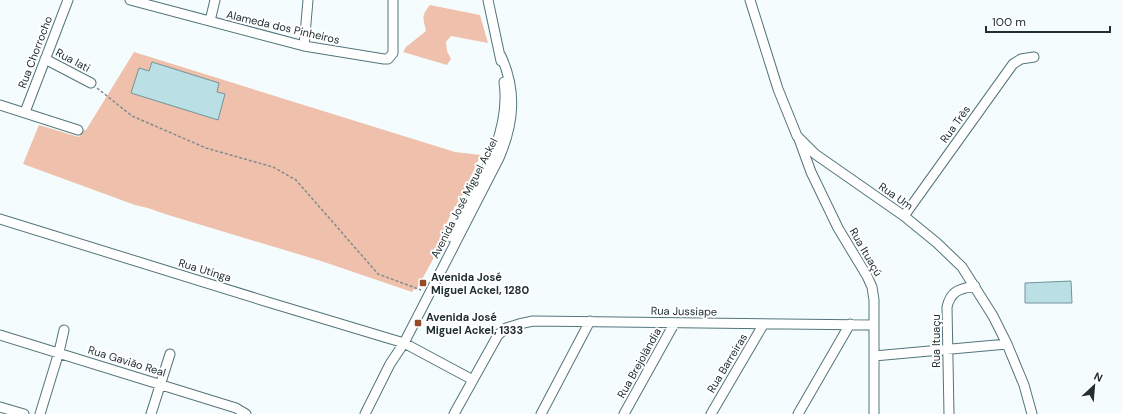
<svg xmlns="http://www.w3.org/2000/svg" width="1122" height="414" font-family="'DM Sans',sans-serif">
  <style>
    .green { fill: #efc1ac }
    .building { fill: #bae0e6; stroke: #70949a }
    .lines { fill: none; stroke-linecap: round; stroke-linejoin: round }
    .minor-casing { stroke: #52757b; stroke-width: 11 }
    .path { stroke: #808b8d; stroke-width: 1.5; stroke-dasharray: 3 2; stroke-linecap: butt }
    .minor { stroke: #fff; stroke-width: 9 }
    .poi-dot { fill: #944c29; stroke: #fff; stroke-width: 1.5 }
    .labels { text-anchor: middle; stroke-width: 4; stroke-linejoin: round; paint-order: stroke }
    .street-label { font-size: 11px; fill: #202f31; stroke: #fff }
    .poi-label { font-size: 11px; font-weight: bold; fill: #202f31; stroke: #fff; text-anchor: start }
  </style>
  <rect width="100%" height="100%" fill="#f5fcfd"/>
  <!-- green -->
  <path class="green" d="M430,5L480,15L488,43L451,36L446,42L447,51L451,59L447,65L403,52L406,47L426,31C423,17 421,16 430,5Z
    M134,52L455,152L481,155L457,206H455L440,237L442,239L431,263L416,290L414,289L412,292L321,261L165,214L148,208L135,205L23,164L39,125L79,137L84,130H86Z"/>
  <!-- building -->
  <path class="building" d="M152,62L219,83L217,92L225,94L218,120L131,93L139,68L149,71Z
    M1071,281L1072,303H1025V283Z"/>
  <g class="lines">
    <!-- minor casing -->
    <g class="minor-casing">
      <path id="minor" d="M130,0L304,46L384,59H388L393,53V0
        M488,0L501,61
        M750,0L778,89L797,136L815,154L904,216L937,243L962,267L993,316L1007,344L1024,385L1032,414
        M210,21L215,0
        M304,46L308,0
        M45,59L91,83
        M0,105L78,130
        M25,112L68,0
        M799,139L811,172L838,228L867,276L872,287L874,300V414
        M904,216L1013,64L1021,59L1034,57
        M0,219L271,303L404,343L473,380
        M451,237C475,190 512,136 504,82
        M0,335L236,408L246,414
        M874,356L1007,344
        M0,407L24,414
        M40,414L59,352L64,330
        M151,414L170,354
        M365,414L390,364L404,343L499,158C514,123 517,91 501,56
        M454,414L498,335L506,328L519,324L533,321L874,325
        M541,414L590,321
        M624,414L674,324
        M711,414L763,325
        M798,414L850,324
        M949,414L947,307C951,290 960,289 975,286"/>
    </g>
    <!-- path -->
    <path class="path" d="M97,88L132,116L206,148L273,167L296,180L378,274L421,290"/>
    <!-- minor -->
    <use href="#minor" class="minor"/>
  </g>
  <!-- markers -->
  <g class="poi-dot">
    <rect x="419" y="279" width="8" height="8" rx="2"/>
    <rect x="414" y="319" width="8" height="8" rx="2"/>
  </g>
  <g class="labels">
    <!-- street labels -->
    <g class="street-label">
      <text transform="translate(283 27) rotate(13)" y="4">Alameda dos Pinheiros</text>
      <text transform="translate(35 52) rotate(-69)" y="4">Rua Chorrocho</text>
      <text transform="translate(73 60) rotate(28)" y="4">Rua Iati</text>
      <text transform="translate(955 124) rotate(-54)" y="4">Rua Três</text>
      <text transform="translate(896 196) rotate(35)" y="4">Rua Um</text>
      <text transform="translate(464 198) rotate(-63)" y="4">Avenida José Miguel Ackel</text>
      <text transform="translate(866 252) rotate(60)" y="4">Rua Ituaçú</text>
      <text transform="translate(205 270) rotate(17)" y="4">Rua Utinga</text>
      <text transform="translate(684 311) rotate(1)" y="4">Rua Jussiape</text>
      <text transform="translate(936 341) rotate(-90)" y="4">Rua Ituaçu</text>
      <text transform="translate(127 361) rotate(17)" y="4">Rua Gavião Real</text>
      <text transform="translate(639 363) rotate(-61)" y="4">Rua Brejolândia</text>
      <text transform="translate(727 363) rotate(-59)" y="4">Rua Barreiras</text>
    </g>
    <!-- poi labels -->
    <g class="poi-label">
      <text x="431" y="281">Avenida José<tspan x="431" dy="13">Miguel Ackel, 1280</tspan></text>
      <text x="426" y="321">Avenida José<tspan x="426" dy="13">Miguel Ackel, 1333</tspan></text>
    </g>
  </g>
  <!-- north arrow -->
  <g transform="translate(1094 386) rotate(26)" stroke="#ffffff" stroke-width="3" paint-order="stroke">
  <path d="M0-3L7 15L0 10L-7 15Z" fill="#202f31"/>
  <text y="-6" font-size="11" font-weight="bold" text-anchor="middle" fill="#202f31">N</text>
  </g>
  <!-- scale -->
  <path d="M986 26v6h124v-6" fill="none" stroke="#202f31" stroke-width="2"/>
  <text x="992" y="26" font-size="12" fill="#202f31" stroke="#ffffff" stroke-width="3" paint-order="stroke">100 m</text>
</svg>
